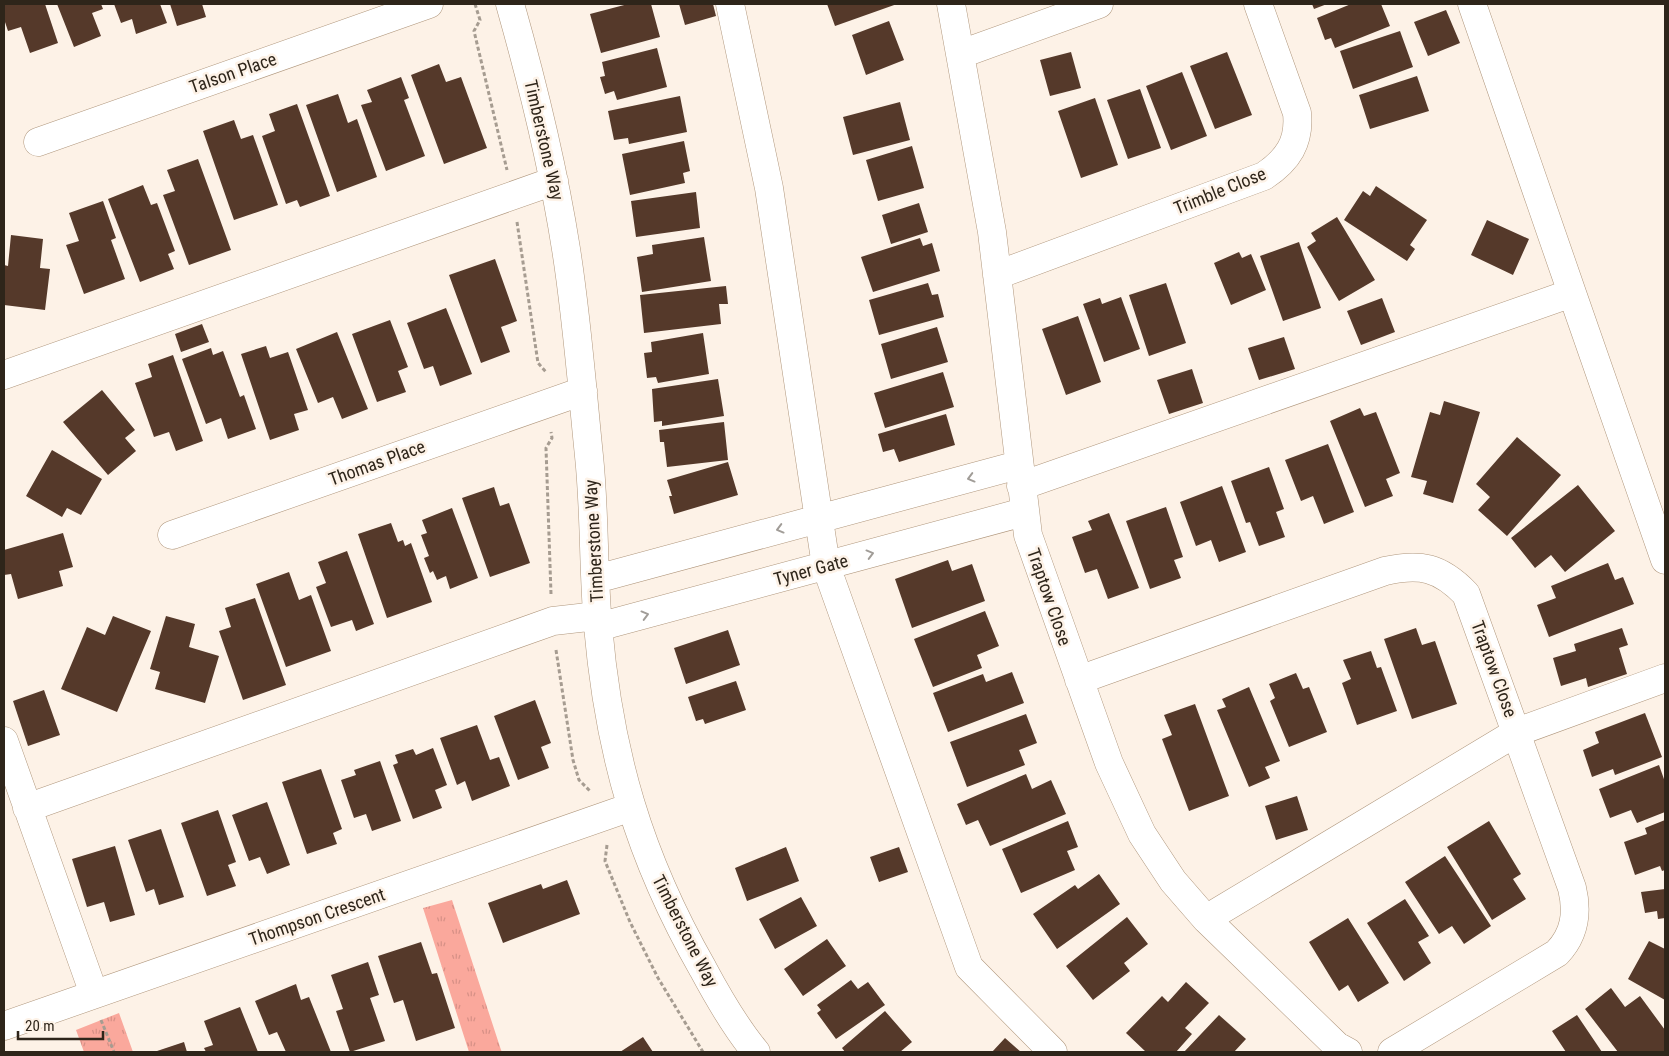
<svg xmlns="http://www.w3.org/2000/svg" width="1669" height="1056" font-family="'Roboto Condensed',sans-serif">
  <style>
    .park { fill: url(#park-tufts) }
    .building { fill: #55392a }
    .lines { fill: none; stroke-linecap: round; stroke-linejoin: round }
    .minor-casing { stroke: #b0977d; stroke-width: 29 }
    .path { stroke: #a69c91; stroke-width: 3; stroke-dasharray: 4 2.5; stroke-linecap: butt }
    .minor { stroke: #fff; stroke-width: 28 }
    .oneway { stroke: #a19d98 }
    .labels { text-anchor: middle; stroke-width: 5; stroke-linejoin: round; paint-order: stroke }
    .street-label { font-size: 18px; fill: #2e251a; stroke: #fdf2e7 }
  </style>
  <defs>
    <pattern id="park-tufts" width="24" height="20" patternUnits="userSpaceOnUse" patternTransform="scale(1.25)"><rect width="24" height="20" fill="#faa89c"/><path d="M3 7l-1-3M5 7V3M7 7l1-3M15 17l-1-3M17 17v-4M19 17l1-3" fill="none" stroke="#d79086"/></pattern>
  </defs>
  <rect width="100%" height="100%" fill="#fdf2e7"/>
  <!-- park -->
  <path class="park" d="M452,900L501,1050L502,1052H469L423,908Z
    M119,1013L133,1052H84L76,1030Z"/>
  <!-- building -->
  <path class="building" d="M4,4H45L58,43L30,53L21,27L8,31L4,19Z
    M57,4H101L103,9L92,13L101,36L74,47Z
    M114,4H160L167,23L136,34L132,19L121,23Z
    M170,4H202L206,17L177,26Z
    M628,4H651L660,37L601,53L590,14Z
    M679,4H713L716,16L685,25Z
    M827,4H897L835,26Z
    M1312,4H1327L1314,9Z
    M1351,4H1381L1390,26L1335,48L1331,38L1325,40L1317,18Z
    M1446,10L1460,43L1428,56L1414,22Z
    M889,21L904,60L866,75L852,35Z
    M1400,31L1413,67L1353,89L1340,51Z
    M657,48L667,87L617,100L614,91L605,94L600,77L605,76L602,62Z
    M1071,52L1081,88L1050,96L1040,60Z
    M1227,52L1252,115L1215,129L1190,66Z
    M439,64L446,82L461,77L487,148L444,164L411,75Z
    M1182,72L1207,136L1171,150L1146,86Z
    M1417,76L1429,111L1370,129L1359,95Z
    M401,77L409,98L404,100L425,156L386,171L361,105L372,102L367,90Z
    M1140,89L1161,148L1128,159L1107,100Z
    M338,94L348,123L357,119L377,177L337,192L306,105Z
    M680,96L687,132L629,144L628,138L614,140L608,111Z
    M1095,98L1118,165L1081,178L1058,111Z
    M900,102L910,140L853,155L843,117Z
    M297,104L330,196L300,207L297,200L286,204L262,136L275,131L269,114Z
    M234,120L241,139L253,135L278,205L234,220L203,131Z
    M684,141L690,171L683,173L685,183L630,195L622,154Z
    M912,146L924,188L878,201L866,160Z
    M198,159L231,250L189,265L163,195L175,191L167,170Z
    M143,185L151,205L157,203L175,251L168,254L174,269L140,282L108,199Z
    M1376,186L1427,220L1410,245L1415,249L1407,261L1344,220L1363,191L1370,196Z
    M696,192L700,228L636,237L631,201Z
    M103,201L116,238L111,240L125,279L84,294L66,245L79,241L69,213Z
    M919,203L928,232L891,244L882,215Z
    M1337,217L1375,280L1339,301L1307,247L1316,241L1311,233Z
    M1487,220L1529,239L1513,275L1471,255Z
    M11,235L43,239L40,268L50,269L45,310L4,305V265L8,266Z
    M704,237L711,281L642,292L637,257L653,254L652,245Z
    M920,238L923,246L932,243L940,271L873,292L861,257Z
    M1299,242L1321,308L1283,321L1260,256Z
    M1239,252L1242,258L1251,254L1266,290L1231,305L1214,263Z
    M495,259L517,321L501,327L510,352L481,363L449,275Z
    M928,283L932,295L938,294L944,317L879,335L869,300Z
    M1166,283L1186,343L1149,356L1129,295Z
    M726,286L728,304H719L721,324L644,333L640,295Z
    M1121,297L1140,349L1104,362L1083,304L1100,298L1102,304Z
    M1382,298L1395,332L1361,345L1347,311Z
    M446,308L472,374L440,386L433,366L424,369L407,323Z
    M1078,316L1101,382L1066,395L1042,329Z
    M390,320L408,367L398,371L406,392L377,402L352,334Z
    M202,324L209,342L181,352L175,334Z
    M937,327L948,362L891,379L881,344Z
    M337,332L368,409L342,419L333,397L318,403L296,349Z
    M703,333L709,374L658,383L656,377L647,378L644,353L652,352L651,342Z
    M1284,337L1295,369L1259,380L1248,348Z
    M266,346L270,358L288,352L308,410L294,414L299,430L270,440L241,354Z
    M211,348L213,355L223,351L240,397L244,395L256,429L228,439L221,418L206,424L182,359Z
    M173,355L203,441L176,451L169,432L154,437L135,383L152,377L148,364Z
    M1192,369L1203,403L1169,414L1157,380Z
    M943,372L954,407L885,428L874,393Z
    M718,379L724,416L662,426V421L654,422L652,389Z
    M102,390L135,430L125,438L136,451L108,475L63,422Z
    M1444,401L1480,412L1453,503L1423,494L1427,481L1411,477L1430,412L1440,415Z
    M1360,408L1364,416L1376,412L1400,473L1386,479L1393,496L1365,507L1330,421Z
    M946,414L955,445L899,462L894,449L883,452L878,434Z
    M724,422L728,460L667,467L664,442H660L659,430Z
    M1517,437L1561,475L1507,536L1478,510L1490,497L1476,484Z
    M1328,444L1354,512L1324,524L1313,496L1301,501L1285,460Z
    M52,450L102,479L81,515L67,508L62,517L26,496Z
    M728,462L738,495L674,514L669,496H672L667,480Z
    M1269,467L1284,509L1276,512L1285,537L1259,546L1250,522L1246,523L1231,481Z
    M1578,485L1615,531L1565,572L1551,555L1535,568L1511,538Z
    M1222,486L1246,552L1219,562L1211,540L1196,546L1180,502Z
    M494,487L500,506L509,503L530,563L490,577L462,498Z
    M1166,507L1183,557L1174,560L1181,578L1150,589L1126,521Z
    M452,508L478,578L450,589L446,576L437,580L433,571L430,573L424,558L429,556L421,535L427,533L422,520Z
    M1109,513L1139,588L1108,599L1097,569L1085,573L1072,537L1092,530L1088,521Z
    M391,523L398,542L403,540L405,546L411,543L432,602L387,618L358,534Z
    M63,533L73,567L59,571L63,586L18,599L11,574L4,575V550Z
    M347,551L374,624L356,631L352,620L331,627L316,587L326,583L318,562Z
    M948,560L952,571L972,564L985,601L912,628L895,579Z
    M1608,563L1615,580L1623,577L1634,604L1549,637L1537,605L1556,598L1551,586Z
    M289,572L299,600L311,595L331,651L286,667L256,584Z
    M255,598L286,685L243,700L219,631L231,627L225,608Z
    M985,611L999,646L977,655L982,668L933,687L914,639Z
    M113,616L151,631L117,712L61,689L87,627L105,635Z
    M166,616L195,624L189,647L219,656L205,703L155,689L160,672L150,669Z
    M1416,628L1422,645L1435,641L1457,704L1412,719L1384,639Z
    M1622,628L1628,645L1619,648L1627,674L1588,687L1586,678L1561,686L1553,658L1576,651L1574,644Z
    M728,630L740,665L686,684L674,648Z
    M1371,651L1377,668L1381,667L1397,711L1357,725L1342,683L1351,679L1343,660Z
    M1012,672L1024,703L948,732L933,693L983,674L986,682Z
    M1296,673L1303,689L1309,687L1327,732L1289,747L1270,701L1275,698L1269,684Z
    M736,681L746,710L705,724L703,719L696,721L688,697Z
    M1249,687L1280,761L1265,767L1270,778L1249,787L1217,710L1226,707L1222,699Z
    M44,690L60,735L28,746L13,701Z
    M535,700L551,743L541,747L549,768L518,780L494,716Z
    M1195,704L1229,796L1189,811L1162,739L1172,735L1164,715Z
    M1645,713L1662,757L1615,775L1613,769L1592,777L1583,750L1599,743L1595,732Z
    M1026,714L1037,743L1019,750L1025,765L967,787L950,742Z
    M477,725L490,760L499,757L510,786L472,801L465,781L457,785L440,738Z
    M433,748L447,785L435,790L442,808L413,819L393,765L398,763L395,755L413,749L416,755Z
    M380,761L401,821L372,831L366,814L354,818L341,780L356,775L354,770Z
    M1659,765L1665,782V812L1637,823L1631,810L1610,818L1599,789Z
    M321,769L342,829L333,833L337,844L307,854L282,782Z
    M1026,774L1032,789L1051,780L1066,814L990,846L978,820L966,825L957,804Z
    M1297,796L1308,830L1276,840L1265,806Z
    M267,802L290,865L267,874L260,857L249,861L232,815Z
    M218,810L236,862L228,865L236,886L207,896L181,823Z
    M1665,820V870L1662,871L1660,866L1635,875L1624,842L1647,834L1645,828Z
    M1068,821L1078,847L1067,851L1075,870L1021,893L1002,849Z
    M1489,821L1521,874L1513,879L1526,899L1492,920L1447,847Z
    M161,829L184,897L159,905L154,889L146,892L128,840Z
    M115,846L135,915L110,922L104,902L87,907L72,859Z
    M786,847L799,881L747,901L735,868Z
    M899,847L908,872L879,882L870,857Z
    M1445,856L1491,926L1464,944L1452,926L1439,934L1405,882Z
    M1099,874L1120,904L1057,949L1033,914L1075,885L1078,889Z
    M567,880L580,914L503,943L488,903L541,884L543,889Z
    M1665,889V918L1658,919L1657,911L1645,913L1641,892Z
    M801,897L817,926L775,949L759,919Z
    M1405,899L1429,936L1418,942L1431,963L1404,981L1367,923Z
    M1127,917L1148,944L1124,963L1130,971L1093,1000L1066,966Z
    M1348,918L1389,983L1358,1002L1348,985L1339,991L1309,942Z
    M827,939L846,966L803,996L784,969Z
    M1649,941L1665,949V1000L1628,979Z
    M421,942L432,974L437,973L455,1028L416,1041L403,1000L394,1003L378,956Z
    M368,962L379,995L370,998L385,1041L350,1052L336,1011L343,1009L331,975Z
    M851,980L858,989L868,982L885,1005L836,1039L817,1013L821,1010L817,1005Z
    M1186,982L1209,1003L1185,1028L1192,1034L1176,1052H1146L1126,1033L1162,996L1168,1002Z
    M296,984L301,1000L309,997L331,1052H286L277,1032L269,1035L255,1001Z
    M1611,988L1625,1007L1640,996L1665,1030V1052H1618L1585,1009Z
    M240,1007L258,1052H206L204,1048L213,1045L204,1021Z
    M885,1011L912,1042L900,1052H845L842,1048Z
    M1219,1015L1246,1039L1234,1052H1184Z
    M1577,1015L1602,1052H1566L1552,1031Z
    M643,1037L653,1052H620Z
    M1005,1038L1021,1052H992Z
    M184,1042L187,1052H154Z"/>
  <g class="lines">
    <!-- minor casing -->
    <g class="minor-casing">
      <path id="minor" d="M510,4C533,85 553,166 566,249C577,318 582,388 589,456C595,513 593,570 598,626C609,754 639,857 703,969C718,997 735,1027 756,1052
        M730,4L769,188L826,566L969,967L1053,1052
        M951,4L992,232L1028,535L1109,763L1142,834L1173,881L1206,919L1337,1046L1348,1052
        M961,54L1099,4
        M38,142L429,4
        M997,275L1264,176C1288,160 1300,142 1297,113L1258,4
        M1572,293L1665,560
        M4,375L554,181
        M1021,486L1572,293L1472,4
        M172,535L583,391
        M596,579L1018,465
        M598,627L1024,512
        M1079,680L1385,571C1420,563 1440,567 1466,594L1572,888C1578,913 1575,934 1557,953L1392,1052
        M4,741L94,994
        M27,808L553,621L597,616
        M1206,919L1517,732L1665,678
        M4,1026L631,807"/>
    </g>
    <!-- path -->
    <path class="path" d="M475,4L480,20L474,31L507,170
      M517,222L538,363L547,373
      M551,594L546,448L552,438L551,432
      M556,650L573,760L579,780L590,791
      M607,845L605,861L630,922L658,978L703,1052
      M101,1020L114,1052"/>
    <!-- minor -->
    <use href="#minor" class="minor"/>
  </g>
  <!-- one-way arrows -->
  <defs><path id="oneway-chevron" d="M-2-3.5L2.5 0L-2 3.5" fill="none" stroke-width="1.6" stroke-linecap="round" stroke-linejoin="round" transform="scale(1.25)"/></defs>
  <g class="oneway">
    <use href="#oneway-chevron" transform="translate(971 478) rotate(165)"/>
    <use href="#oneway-chevron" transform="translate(780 529) rotate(165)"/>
    <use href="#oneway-chevron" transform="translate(870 554) rotate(-15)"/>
    <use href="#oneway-chevron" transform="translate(645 615) rotate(-15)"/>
  </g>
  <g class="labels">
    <!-- street labels -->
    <g class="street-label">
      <text transform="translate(233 73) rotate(-19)" y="6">Talson Place</text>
      <text transform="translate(544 140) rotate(77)" y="6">Timberstone Way</text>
      <text transform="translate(1220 191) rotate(-22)" y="6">Trimble Close</text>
      <text transform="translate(377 463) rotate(-20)" y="6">Thomas Place</text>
      <text transform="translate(594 541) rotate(-93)" y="6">Timberstone Way</text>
      <text transform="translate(811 570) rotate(-15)" y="6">Tyner Gate</text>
      <text transform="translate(1049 597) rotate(71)" y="6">Traptow Close</text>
      <text transform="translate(1494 669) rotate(70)" y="6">Traptow Close</text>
      <text transform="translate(317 917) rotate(-19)" y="6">Thompson Crescent</text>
      <text transform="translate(685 931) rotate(63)" y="6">Timberstone Way</text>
    </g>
  </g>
  <!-- border -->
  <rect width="1669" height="1056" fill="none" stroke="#2e251a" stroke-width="10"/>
  <!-- scale -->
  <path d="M18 1031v8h85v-8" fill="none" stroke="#2e251a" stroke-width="2.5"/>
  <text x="25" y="1031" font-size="15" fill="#2e251a" stroke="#fdf2e7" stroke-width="4" paint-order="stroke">20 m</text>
</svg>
